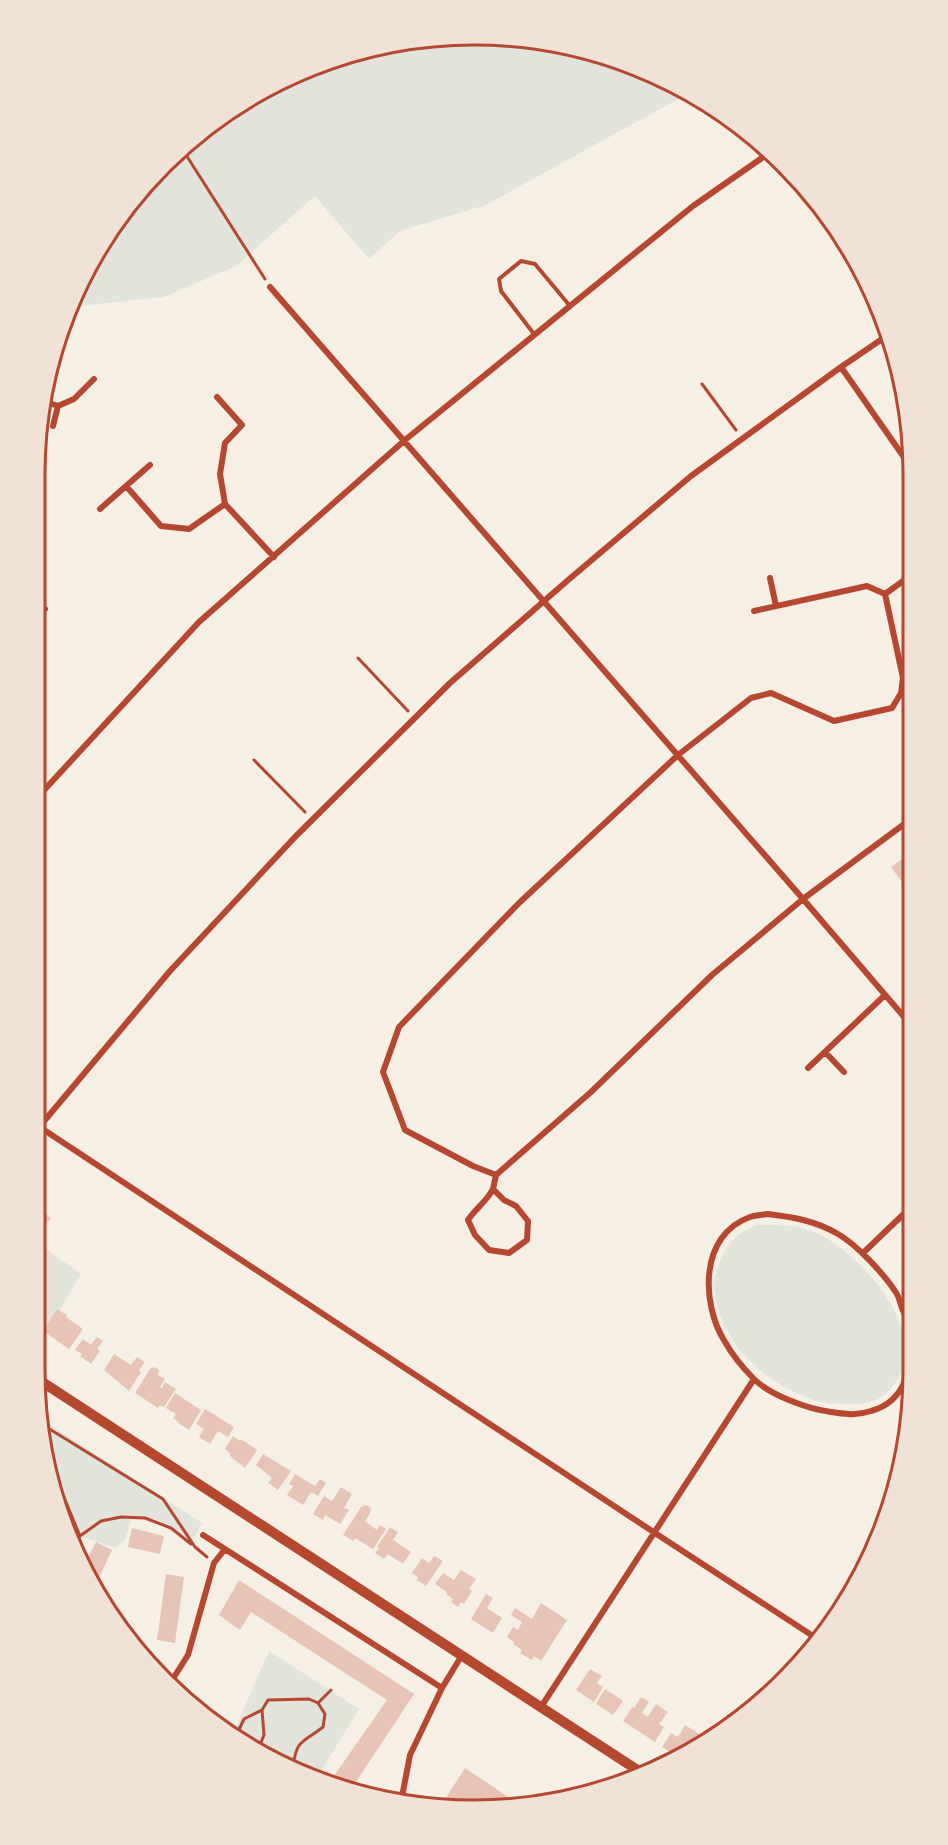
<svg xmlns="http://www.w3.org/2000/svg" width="948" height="1845" font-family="Mulish,sans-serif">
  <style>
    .green { fill: #e2e4dc }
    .building { fill: #e6c5b7 }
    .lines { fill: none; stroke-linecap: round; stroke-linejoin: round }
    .path { stroke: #b5482f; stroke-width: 3 }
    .service { stroke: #b5482f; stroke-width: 4 }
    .minor { stroke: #b5482f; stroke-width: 6 }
    .secondary { stroke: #b5482f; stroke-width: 10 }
    .rim { fill: none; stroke: #b5482f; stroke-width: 3 }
  </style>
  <rect width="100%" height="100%" fill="#f6efe4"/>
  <!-- green -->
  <path class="green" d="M502,35L587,49L668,80L689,93L486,205L400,231L369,259L315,196L236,266L164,297L69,307L80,280L125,207L184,144L254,94L332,58L416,38Z
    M756,1225C775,1225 796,1224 814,1232C849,1247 894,1294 902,1331C904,1337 903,1344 903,1349C903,1366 904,1369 895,1383C881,1403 866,1405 843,1404C835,1403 824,1404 816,1401C769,1385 725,1349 716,1299C714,1285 713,1281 718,1268C721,1257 727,1244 736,1237C741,1232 749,1229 756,1225Z
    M35,1241L81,1274L35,1352Z
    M43,1420L202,1523L192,1542C167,1523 165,1518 132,1517L125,1540L115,1548L80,1536L75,1545L58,1513Z
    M269,1651L359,1709L318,1776L254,1751L232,1736Z"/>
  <!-- building -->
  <path class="building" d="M907,405L910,416V429L897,411Z
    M911,853V875L902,882L891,867Z
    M36,1207L51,1218L36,1238L35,1237Z
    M57,1309L67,1315L66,1317L83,1329L69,1349L43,1331Z
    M97,1337L103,1341L97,1349L100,1351L91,1364L80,1356L82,1354L75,1350L83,1339L91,1345Z
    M114,1354L131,1365L137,1357L145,1362L139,1370L141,1372L129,1391L104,1370Z
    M155,1367L159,1370L158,1375L165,1379L160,1387L162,1388L165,1382L176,1389L164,1407L160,1405L158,1408L135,1393L150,1369Z
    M175,1393L201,1410L189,1430L178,1423L179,1422L173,1418L176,1414L166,1408Z
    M205,1409L234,1427L228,1437L218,1431L210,1444L199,1437L204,1429L196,1424Z
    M233,1436L240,1441L241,1439L257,1450L245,1468L230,1456L231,1454L225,1449Z
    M263,1454L291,1471L278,1490L268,1483L272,1478L256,1465Z
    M295,1474L315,1486L320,1479L326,1483L318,1496L311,1492L303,1505L287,1495L293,1486L289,1484Z
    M341,1487L352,1494L344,1508L349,1510L340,1524L325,1515L323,1520L313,1514L324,1496L332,1501Z
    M366,1505L371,1508L370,1514L365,1521L377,1530L380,1525L386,1529L373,1549L355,1538L353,1541L343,1535L361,1507Z
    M390,1527L398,1532L393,1540L411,1552L403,1564L388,1554L384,1559L375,1553L379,1548L377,1547Z
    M132,1528L164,1536L160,1554L128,1547Z
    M96,1542L112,1550L96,1584L85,1564Z
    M434,1556L443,1561L426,1586L417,1580L418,1577L412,1573L422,1558L429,1563Z
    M461,1570L476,1579L469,1589L472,1591L464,1604L461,1602L458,1607L451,1602L453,1599L446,1594L447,1592L435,1584L443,1573L454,1580Z
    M166,1574L184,1577L175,1643L157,1640Z
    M239,1580L414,1694L352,1788L331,1780L387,1700L251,1612L240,1630L219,1615Z
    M486,1594L493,1598L487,1608L502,1618L493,1633L471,1619Z
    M541,1603L567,1620L541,1661L534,1656L532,1660L520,1653L522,1650L513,1644L514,1642L507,1637L513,1627L518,1630L522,1622L511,1615L515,1608L532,1619Z
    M590,1669L602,1676L597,1683L603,1687L594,1702L576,1690Z
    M605,1689L623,1701L613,1715L596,1704Z
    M641,1697L649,1702L642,1713L648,1717L656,1704L668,1712L659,1724L664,1727L655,1742L623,1721L632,1707L634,1708Z
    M685,1725L706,1738L679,1758L662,1747L671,1733L678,1737Z
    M465,1768L523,1807L448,1804L444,1801Z"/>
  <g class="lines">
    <!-- path -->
    <path class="path" d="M181,147L265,279
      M702,384L736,430
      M358,658L408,711
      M254,760L305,812
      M43,1425L163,1499L195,1547L207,1557
      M50,1464L80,1536L75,1545
      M80,1536L101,1521L121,1517L145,1518L171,1528L191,1544
      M318,1703L331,1690
      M235,1738L244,1719L262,1710
      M257,1753L264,1735L262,1710L268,1700L309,1699L318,1703L325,1714L323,1727C303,1743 297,1738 293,1766"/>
    <!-- service -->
    <path class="service" d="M534,334L501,291L499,279L521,261L535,264L570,306"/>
    <!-- minor -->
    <path class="minor" d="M270,287L803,899L911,1025
      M841,367L910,466
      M217,397L242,425L225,443L220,474L225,504L274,557
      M43,401L58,406L74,399L94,379
      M53,426L58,406
      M150,465L126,486L161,526L189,529L225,504
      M100,509L126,486
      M35,574L43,566
      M770,578L776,606
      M35,600L45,609
      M754,611L867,586L885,594
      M35,800L199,622L405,440L693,206L769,153
      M825,1052L844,1072
      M808,1068L885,995
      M35,1124L655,1533L816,1638
      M35,1132L170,971L295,837L450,683L567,581L691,476L841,367L888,335
      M496,1175L473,1166L405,1130L383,1072L399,1027L519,903L678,755L751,698L771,693L834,721L892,708L901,693L903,678L885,594L910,576
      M496,1175L591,1092L712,975L803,899L911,819
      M493,1189C487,1201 476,1208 468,1220L475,1235L489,1250L509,1253L527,1240L528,1221L516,1206L504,1200L493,1189L496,1175
      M768,1214C793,1217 816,1221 838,1234C857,1245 883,1273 895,1291C899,1296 900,1303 902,1308C905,1315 908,1322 909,1330C914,1362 908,1401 871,1411C855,1416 847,1414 831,1412C808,1409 769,1395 753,1378C743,1368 732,1354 725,1342C701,1304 699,1235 750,1217C756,1215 762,1215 768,1214Z
      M863,1253L912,1206
      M203,1535L442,1688
      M169,1685L188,1655L214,1563L225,1549
      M541,1707L754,1379
      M401,1802L410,1755L442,1688L462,1655"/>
    <!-- secondary -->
    <path class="secondary" d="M36,1378L642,1773"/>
  </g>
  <!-- crop -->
  <path d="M0 0H948V1845H0ZM474 45H474A429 429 0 0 1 903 474V1371A429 429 0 0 1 474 1800H474A429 429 0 0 1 45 1371V474A429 429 0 0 1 474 45Z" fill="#f1e2d6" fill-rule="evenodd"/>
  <path class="rim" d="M474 45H474A429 429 0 0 1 903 474V1371A429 429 0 0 1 474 1800H474A429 429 0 0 1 45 1371V474A429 429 0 0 1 474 45Z"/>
</svg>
